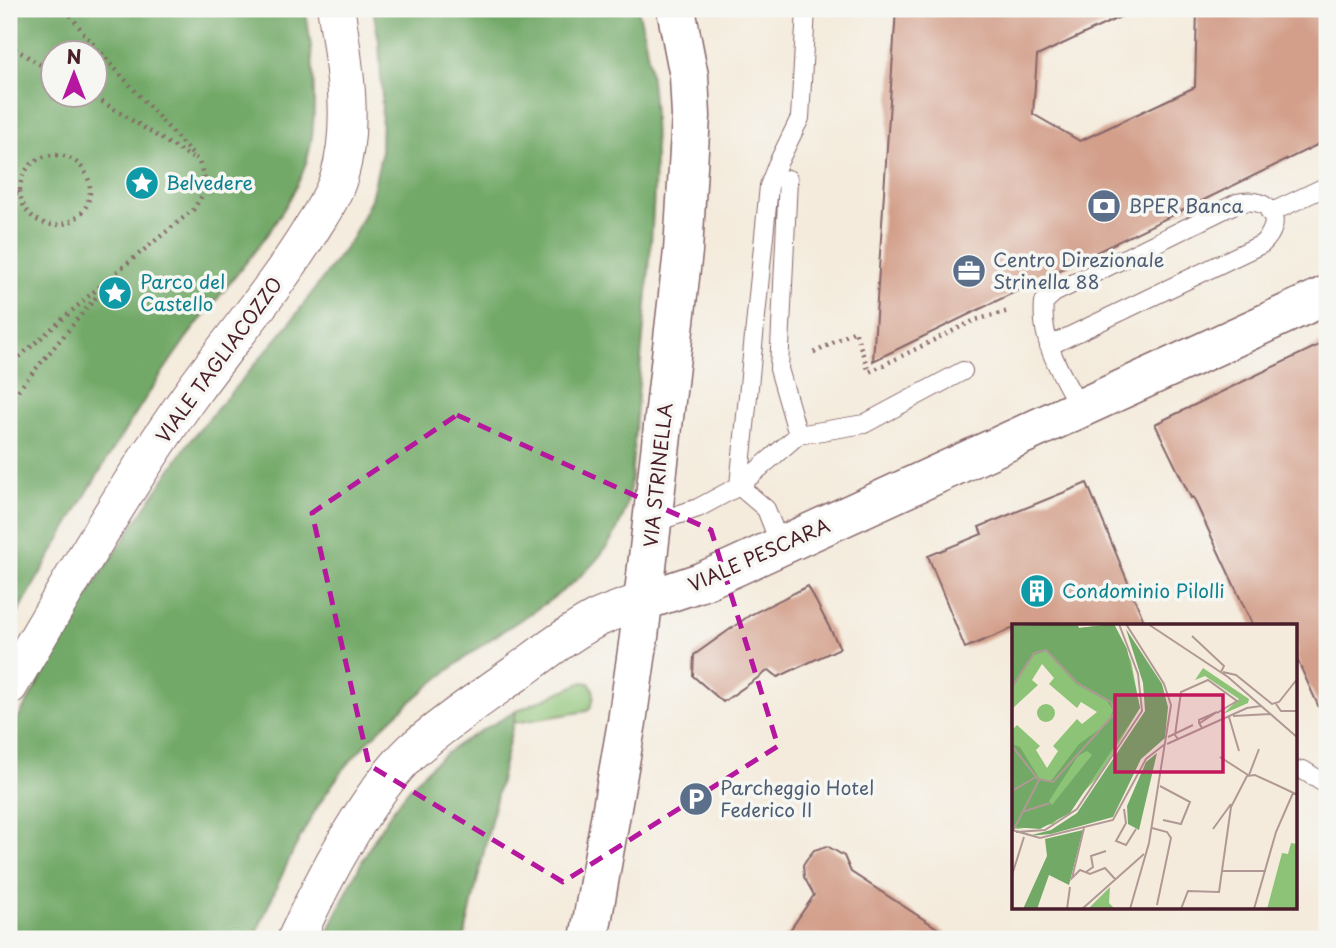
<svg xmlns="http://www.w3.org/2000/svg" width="1336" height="948" font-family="'Playpen Sans',sans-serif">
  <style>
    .green { fill: #8dc376; stroke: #6c7150; stroke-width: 2 }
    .forest { fill: #72a967; stroke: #5e6449; stroke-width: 2; fill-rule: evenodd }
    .building { fill: #d39f8a }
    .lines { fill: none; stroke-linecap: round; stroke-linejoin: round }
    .lane-casing { stroke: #866669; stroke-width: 20 }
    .street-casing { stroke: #866669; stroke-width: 39 }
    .secondary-casing { stroke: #866669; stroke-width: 41 }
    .path { stroke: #866669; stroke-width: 4.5; stroke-dasharray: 2 5; stroke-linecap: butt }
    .lane { stroke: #fff; stroke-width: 18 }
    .street { stroke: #fff; stroke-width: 37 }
    .secondary { stroke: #fff; stroke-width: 38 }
    .marked { fill: none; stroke: #b5179e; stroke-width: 5; stroke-dasharray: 14 9; stroke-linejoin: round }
    .labels { text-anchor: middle; stroke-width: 7; stroke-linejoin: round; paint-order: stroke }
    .culture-label { font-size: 19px; fill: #0d838f; stroke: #f6f6f2; text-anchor: start }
    .service-label { font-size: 19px; fill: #4e5e75; stroke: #f6f6f2; text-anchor: start }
    .street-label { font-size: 19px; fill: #4a1f2b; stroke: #f6f6f2 }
    .inset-road { fill: none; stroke: #b09995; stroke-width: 2 }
    .view { fill: #c2185b; fill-opacity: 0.15; stroke: #c2185b; stroke-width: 3.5 }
    .inset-edge { fill: none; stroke: #4a1f2b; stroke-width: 3.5 }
  </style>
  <rect width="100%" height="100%" fill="#f6f6f2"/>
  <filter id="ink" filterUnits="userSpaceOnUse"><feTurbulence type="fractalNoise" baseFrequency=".0143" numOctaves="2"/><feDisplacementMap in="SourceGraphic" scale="14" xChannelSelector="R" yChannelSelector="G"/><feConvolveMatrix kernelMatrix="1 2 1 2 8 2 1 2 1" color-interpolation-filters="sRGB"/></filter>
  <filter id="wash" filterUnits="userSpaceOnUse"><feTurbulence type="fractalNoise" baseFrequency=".00686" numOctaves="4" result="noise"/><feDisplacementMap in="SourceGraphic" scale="28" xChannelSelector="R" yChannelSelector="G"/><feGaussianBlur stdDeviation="1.57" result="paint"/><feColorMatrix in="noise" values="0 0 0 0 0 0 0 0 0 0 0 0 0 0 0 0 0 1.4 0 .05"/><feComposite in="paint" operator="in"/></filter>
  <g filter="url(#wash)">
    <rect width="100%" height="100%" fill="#f4ebdc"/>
    <!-- green -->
    <path class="green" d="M583,682L589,683C597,690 594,705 587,711L514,723L516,711Z"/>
    <!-- forest -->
    <path class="forest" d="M9,9H305C313,48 319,117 308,156C292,217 223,288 185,340C120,432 64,531 9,629ZM52,52H94V94H52Z
      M373,9H638C663,103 655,199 647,294C641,356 636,418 631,480C629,490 628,502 625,511C603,577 538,606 485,643C438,677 391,715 353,758C307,811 281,876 254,939H9V734L100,575L189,442L289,324L353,237L371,199L381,155L382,97L379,41Z
      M516,711L464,939H325C358,868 389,792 456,746C475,733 496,723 516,711Z"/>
    <g id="blocks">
      <!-- building -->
      <path class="building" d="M896,9H1137L1037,56L1033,114L1080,141L1195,87L1197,9H1327V140L873,361Z
        M1327,341V725L1296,657V626H1253L1193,497L1191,498L1155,424Z
        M1087,483L1146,626H1014V628L965,648L928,556L982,534L979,527Z
        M808,586L840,648L778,677L769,670L723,702L693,676L694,655L750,615Z
        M827,846L844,856L851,872L954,939H784L814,895L804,877L803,865L806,860L814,850Z"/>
    </g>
  </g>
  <g filter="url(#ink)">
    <use href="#blocks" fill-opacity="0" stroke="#866669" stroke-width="2"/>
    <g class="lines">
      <!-- lane casing -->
      <g class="lane-casing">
        <path id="lane" d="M788,179L779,369L798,435
          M1270,213L1327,186
          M1049,346L1262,244C1287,220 1269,195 1237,203L1054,293L1044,302C1040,343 1062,374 1080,409
          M653,523L698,508L739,486L798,435L864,424L963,371
          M781,547L766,509L739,486L769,186L777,165L800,118L806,9
          M1303,770L1327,785"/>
      </g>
      <!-- street casing -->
      <g class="street-casing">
        <path id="street" d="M9,686C68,586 126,485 194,390C232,338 275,288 309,233C320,215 333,197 339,177C355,124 344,62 336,9
          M296,939C321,883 368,792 413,750C445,722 481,698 515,674C541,655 566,635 594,620C610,612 627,607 644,601"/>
      </g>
      <!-- secondary casing -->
      <g class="secondary-casing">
        <path id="secondary" d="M644,601L701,582L735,567L1327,295
          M589,939L627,722L639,637L683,251L691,116L689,76L676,9"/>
      </g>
      <!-- path -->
      <path class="path" d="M9,45L52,72
        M90,94L192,158
        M20 190a35 35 0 1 1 70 0a35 35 0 1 1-70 0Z
        M9,194L19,193
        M814,353L855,331L869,372L975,320L1009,311
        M9,366L106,281
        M9,401L118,271L193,210L203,194L204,177L199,162L85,35L66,9"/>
      <!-- lane -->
      <use href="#lane" class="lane"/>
      <!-- street -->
      <use href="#street" class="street"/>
      <!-- secondary -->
      <use href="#secondary" class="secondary"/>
    </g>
  </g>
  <!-- marked area -->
  <path class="marked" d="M457,415L711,530L778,746L563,882L369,765L312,513Z"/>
  <!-- icons -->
  <defs>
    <g id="sight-disc" transform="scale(1.75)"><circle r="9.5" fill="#0f9aa8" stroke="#f6f6f2"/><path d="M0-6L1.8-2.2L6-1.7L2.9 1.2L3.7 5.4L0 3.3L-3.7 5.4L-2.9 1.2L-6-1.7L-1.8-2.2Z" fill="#fff"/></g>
    <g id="bank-disc" transform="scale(1.75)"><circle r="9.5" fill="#5c6f8a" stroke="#f6f6f2"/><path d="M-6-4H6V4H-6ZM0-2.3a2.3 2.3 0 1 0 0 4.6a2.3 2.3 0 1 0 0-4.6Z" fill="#fff"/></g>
    <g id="office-disc" transform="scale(1.75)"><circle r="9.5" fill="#5c6f8a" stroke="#f6f6f2"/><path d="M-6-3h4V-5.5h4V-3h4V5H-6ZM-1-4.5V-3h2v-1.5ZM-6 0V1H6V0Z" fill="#fff"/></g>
    <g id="building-disc" transform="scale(1.75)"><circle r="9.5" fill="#0f9aa8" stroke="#f6f6f2"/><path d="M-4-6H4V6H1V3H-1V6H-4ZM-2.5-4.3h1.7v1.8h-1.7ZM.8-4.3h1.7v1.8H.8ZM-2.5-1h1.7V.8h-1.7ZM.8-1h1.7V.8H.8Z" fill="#fff"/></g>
    <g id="parking-disc" transform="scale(1.75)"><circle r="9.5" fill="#5c6f8a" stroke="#f6f6f2"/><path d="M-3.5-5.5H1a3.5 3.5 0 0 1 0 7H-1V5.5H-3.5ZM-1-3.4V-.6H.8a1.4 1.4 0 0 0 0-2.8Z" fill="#fff"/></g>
  </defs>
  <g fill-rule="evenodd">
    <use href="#sight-disc" x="142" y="183"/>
    <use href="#bank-disc" x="1104" y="206"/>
    <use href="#office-disc" x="969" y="271"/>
    <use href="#sight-disc" x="115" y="293"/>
    <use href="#building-disc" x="1037" y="591"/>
    <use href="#parking-disc" x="696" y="799"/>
  </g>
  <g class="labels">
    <!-- culture labels -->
    <g class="culture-label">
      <text x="166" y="190">Belvedere</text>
      <text x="140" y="289">Parco del<tspan x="140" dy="22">Castello</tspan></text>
      <text x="1062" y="598">Condominio Pilolli</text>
    </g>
    <!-- service labels -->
    <g class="service-label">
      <text x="1128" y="213">BPER Banca</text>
      <text x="993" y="267">Centro Direzionale<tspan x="993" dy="22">Strinella 88</tspan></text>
      <text x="720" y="795">Parcheggio Hotel<tspan x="720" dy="22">Federico II</tspan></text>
    </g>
    <!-- street labels -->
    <g class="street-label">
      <text transform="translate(219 360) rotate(-54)" y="7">VIALE TAGLIACOZZO</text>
      <text transform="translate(658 475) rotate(-84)" y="7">VIA STRINELLA</text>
      <text transform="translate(759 555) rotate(-24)" y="7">VIALE PESCARA</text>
    </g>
  </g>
  <!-- overview -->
  <g transform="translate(1012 624)">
    <rect width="285" height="285" fill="#f4ebdc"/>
    <path d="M65,0L67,4L102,0L119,37L128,84L87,152L41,200L5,205L0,203V106L5,101L28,122L24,126L35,144L46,127L41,122L65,95L70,100L85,88L69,78L65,84L37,60L42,54L30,40L20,56L26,61L0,85V2ZM191,44L237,75L236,79L211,90L227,75L193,52L183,56ZM25 89a9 9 0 1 1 18 0a9 9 0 1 1-18 0ZM279,219L285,220V285H255L270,229L276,230ZM98,263L97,279L103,285H76Z" fill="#8dc376"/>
    <path d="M65,0L67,4L102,0L115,25L128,84L58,189L28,205L0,203V120L8,123L27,154L39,157L67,120L96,99L101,86L95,77L64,60L34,27L22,31L0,65V2ZM75,127L80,131L40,181L37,177L66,132ZM114,5L150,60L156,83L153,114L129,135L101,193L39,210L16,212L39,206L65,189L133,87L131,59ZM145,129L127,206L116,200L115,182L134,138ZM71,206L57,261L37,251L25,285H11L35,232L33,215Z" fill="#72a967" fill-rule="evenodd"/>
    <path class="inset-road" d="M114,0L152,60L159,81L137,219L118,285M136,0L216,53L286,114M180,12L212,42L209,48M211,48L224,51L260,80L267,78L286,54M0,63L22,29L34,26L65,59L99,78L103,89L41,158L26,155L0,122M264,80L269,87H286M221,92L258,90M217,93L227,127M188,99L205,88L187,96V99L190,104M156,113L181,101M166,115L163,111L169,68L196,56L225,77L205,89M155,120L235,84L249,82M208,133L236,151M237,151L247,125M148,162L178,178L169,200L151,196M0,167L24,153M112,185L114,199L104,217L114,221L124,205M10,188L38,179M72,204L60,254L68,246L78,250L93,244L103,255M140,204L155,208L159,214L145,281M201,205L219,180M0,206L28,214L101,196L134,135L153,120M1,207L27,156M4,208L33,206L65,185L130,87L126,50L107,0M210,247H254M74,248L81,243L79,232L94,227M0,251L12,213M55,285L58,263M70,285L132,230M169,285L176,267L207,268L219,183L235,152L243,151L286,171M242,285L264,208L281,169"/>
    <path class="view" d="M103,71H211V148H103Z"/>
    <rect width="285" height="285" class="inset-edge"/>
  </g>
  <!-- margin -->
  <rect width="1336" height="948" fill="none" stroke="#f6f6f2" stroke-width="35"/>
  <!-- north arrow -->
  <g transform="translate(74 74)"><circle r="33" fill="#f6f6f2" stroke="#b1a0a2" stroke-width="2"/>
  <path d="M0-5L12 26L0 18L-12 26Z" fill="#b5179e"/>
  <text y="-10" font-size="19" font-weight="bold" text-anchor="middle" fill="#4a1f2b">N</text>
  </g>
</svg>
